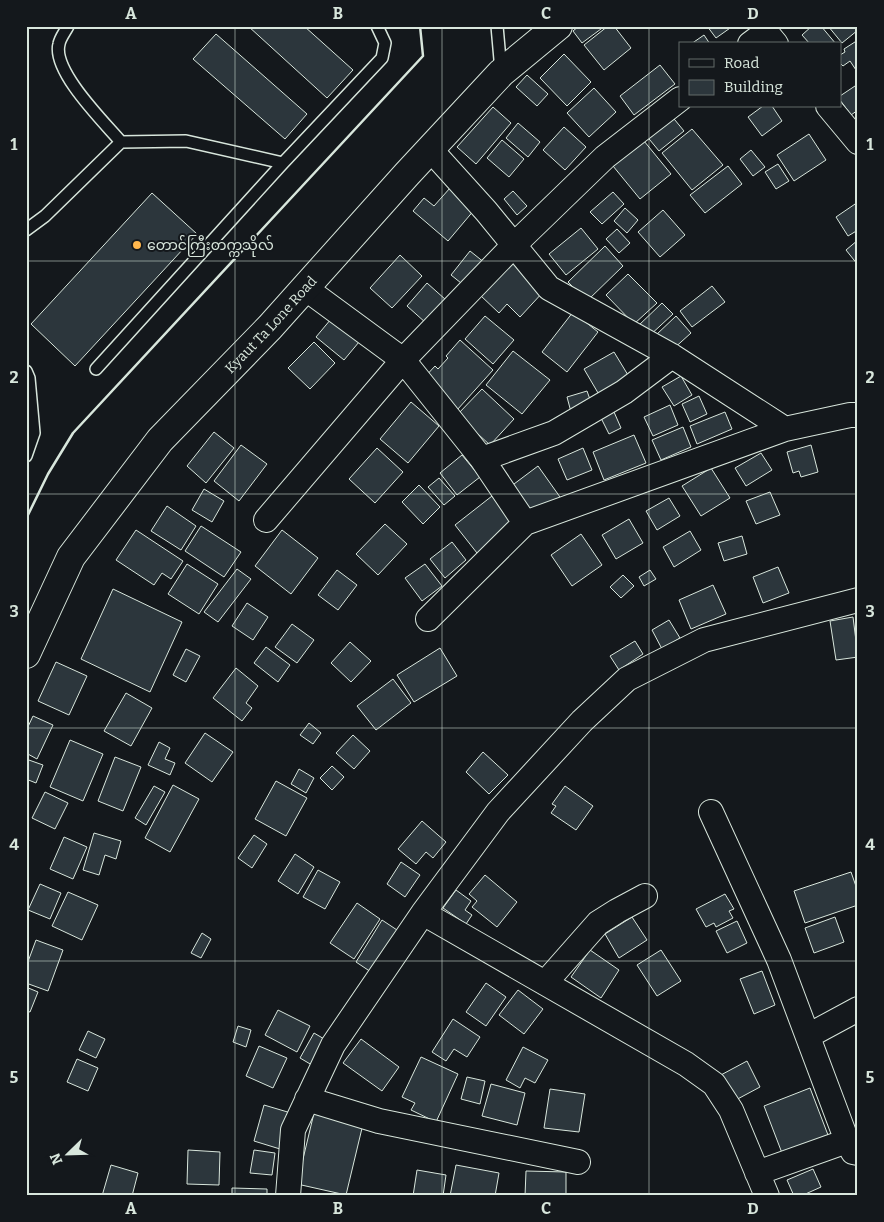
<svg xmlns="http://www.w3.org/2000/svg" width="884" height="1222" font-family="Bitter,'Noto Sans Myanmar',serif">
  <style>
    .building { fill: #2c363c; stroke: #d8e6dc }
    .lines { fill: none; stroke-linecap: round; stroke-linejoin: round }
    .service-casing { stroke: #d8e6dc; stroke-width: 14 }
    .minor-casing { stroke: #d8e6dc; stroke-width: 26 }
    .secondary-casing { stroke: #d8e6dc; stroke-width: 30 }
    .service { stroke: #14181c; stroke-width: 11 }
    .minor { stroke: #14181c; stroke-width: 24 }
    .secondary { stroke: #14181c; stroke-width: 28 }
    .wall { stroke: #d8e6dc; stroke-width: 2.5 }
    .grid { fill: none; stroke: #d8e6dc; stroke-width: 1; stroke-opacity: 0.55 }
    .poi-dot { fill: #ffb74d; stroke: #14181c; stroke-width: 2 }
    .labels { text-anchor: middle; stroke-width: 4; stroke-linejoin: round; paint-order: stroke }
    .poi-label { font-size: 14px; fill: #d8e6dc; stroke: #14181c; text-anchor: start }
    .street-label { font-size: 14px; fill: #d8e6dc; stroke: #14181c }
    .neatline { fill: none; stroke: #d8e6dc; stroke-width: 2 }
    .grid-label { font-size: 16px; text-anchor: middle; font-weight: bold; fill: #d8e6dc }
  </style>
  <rect width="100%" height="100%" fill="#14181c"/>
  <!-- building -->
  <path class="building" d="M248,26H304L353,70L327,98Z
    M579,26H605L582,43L573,31Z
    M608,26H614L631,48L604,70L584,45Z
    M707,26H733L716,38Z
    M812,26H821L836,44H810L802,35Z
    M828,26H858V30L842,43Z
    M216,34L307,114L285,139L193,59Z
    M704,35L710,44H691Z
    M858,40V73L850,61L843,66L840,63V55L845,52L844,49Z
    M564,54L591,82L567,106L540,78Z
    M660,65L675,84L634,115L620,96Z
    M527,75L548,94L537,106L516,87Z
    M858,84V110L851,115L840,100V96Z
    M594,88L616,112L589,137L567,113Z
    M763,106H772L782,121L762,136L748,117Z
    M493,107L511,123L476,164L457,147Z
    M670,114L684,131L659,151L645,134Z
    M518,123L540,142L528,157L506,138Z
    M564,127L586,147L565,170L543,150Z
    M692,129L723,165L692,190L662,153Z
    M809,134L826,160L794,181L777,155Z
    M502,140L524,159L509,177L487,158Z
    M644,141L671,174L640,199L613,166Z
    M751,150L765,167L753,176L740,159Z
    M778,164L789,181L776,189L765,172Z
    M728,166L742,184L705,213L690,195Z
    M450,188L475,209L448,241L413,211L424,198L434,206Z
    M513,191L527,206L517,215L504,199Z
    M613,192L624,204L602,224L590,212Z
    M152,193L197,234L75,366L31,324Z
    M858,202V230L848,236L836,217Z
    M625,208L638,220L627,233L614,221Z
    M663,210L685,235L660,257L638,232Z
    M581,228L598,249L566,275L549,254Z
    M617,229L630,243L619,253L606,239Z
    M858,240V265L846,250Z
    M605,246L623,266L587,301L568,282Z
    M470,251L485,263L466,287L451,275Z
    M400,255L422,276L392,308L370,288Z
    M512,261L544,291L520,317L507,304L499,313L480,295Z
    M628,274L657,303L634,324L606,295Z
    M427,283L446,300L426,323L407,306Z
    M712,286L725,302L692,327L680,311Z
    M662,303L673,314L648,337L638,326Z
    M573,312L598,332L567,372L542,352Z
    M485,316L514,340L493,364L465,339Z
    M676,316L691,333L671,351L656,335Z
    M331,319L359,342L344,360L316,337Z
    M460,340L493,370L457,410L423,379L435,366L438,369L448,358L446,356Z
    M314,342L335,363L310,389L288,368Z
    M513,351L550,380L522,414L486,385Z
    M614,352L631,380L601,398L584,369Z
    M681,376L692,395L674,406L662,387Z
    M482,389L514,419L490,445L457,415Z
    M587,391L592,405L571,412L567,397Z
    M699,396L707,414L690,422L682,404Z
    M411,402L439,426L408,463L380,439Z
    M670,405L678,425L653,436L644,417Z
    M614,412L621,428L609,434L601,418Z
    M725,412L732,429L697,444L690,426Z
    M683,427L691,447L661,460L652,440Z
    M214,432L234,448L206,483L187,466Z
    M634,435L646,463L604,480L593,452Z
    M241,445L267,464L239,501L214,481Z
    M811,445L818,472L801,477L799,471L793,473L787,452Z
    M377,448L403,472L375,503L349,479Z
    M583,448L592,470L567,480L558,459Z
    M761,453L772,470L746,486L735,468Z
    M462,455L480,477L457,495L440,473Z
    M538,466L560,497L539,512L528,513L510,487Z
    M711,468L730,498L701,516L682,486Z
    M439,478L455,496L444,505L428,487Z
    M419,485L440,507L423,524L402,502Z
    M204,489L224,501L212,522L192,510Z
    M770,492L780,515L756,524L746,501Z
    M492,496L513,525L477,553L455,525Z
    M669,498L680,516L657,530L646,511Z
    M167,506L196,526L181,550L151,531Z
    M629,519L643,543L616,559L602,535Z
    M385,524L407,544L378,575L356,554Z
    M201,526L241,552L224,577L185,551Z
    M136,530L183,561L171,579L162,573L154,585L116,560Z
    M282,530L318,558L291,594L255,566Z
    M690,531L701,550L674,567L663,547Z
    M581,534L602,565L572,586L551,555Z
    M742,536L747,554L724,561L718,543Z
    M452,542L466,560L445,578L430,559Z
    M187,564L218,584L199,614L168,594Z
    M425,564L442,586L422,601L405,578Z
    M778,567L789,593L763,603L753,577Z
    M237,569L251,579L218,622L204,612Z
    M337,570L357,585L338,610L318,595Z
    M650,570L656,579L644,586L639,577Z
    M623,575L634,586L621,598L610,587Z
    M713,585L726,614L691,629L679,600Z
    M113,589L182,622L150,692L81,659Z
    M247,603L268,617L253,640L232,626Z
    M853,617L858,657L836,660L830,621Z
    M669,620L680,638L662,649L652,630Z
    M292,624L314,640L297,663L275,647Z
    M635,641L643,654L619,670L610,656Z
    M350,642L371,661L351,682L331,663Z
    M266,647L290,665L278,682L254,663Z
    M440,648L457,676L414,702L397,675Z
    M186,649L200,656L186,682L173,675Z
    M56,662L87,676L69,715L38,701Z
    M236,668L258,686L246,703L252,708L242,721L213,698Z
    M393,679L411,703L376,730L357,706Z
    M126,693L152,708L131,746L104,731Z
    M33,716L53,725L37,759L26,753V731Z
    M309,723L321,733L313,744L300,735Z
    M205,733L233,752L212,782L185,763Z
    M353,735L370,751L354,769L336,753Z
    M70,740L103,754L83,801L50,787Z
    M159,742L170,748L165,759L175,763L170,775L148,765Z
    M483,752L508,775L489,794L466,772Z
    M115,757L141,767L123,811L98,801Z
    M26,759L43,765L36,783L26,779Z
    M332,766L344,777L332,790L320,778Z
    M299,769L314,778L306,793L291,784Z
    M276,781L307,798L286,836L255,819Z
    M173,785L199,799L170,852L145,838Z
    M154,786L165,792L146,825L135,818Z
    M565,786L593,806L576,830L551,813L556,806L552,804Z
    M45,792L68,803L55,829L32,818Z
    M422,821L446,842L433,858L426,852L416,864L398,849Z
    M94,833L121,841L116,859L105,855L99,875L83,870Z
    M254,835L267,844L252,868L238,858Z
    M64,837L87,847L73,879L50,869Z
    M295,854L314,867L298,894L278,881Z
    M401,862L420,875L405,897L387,884Z
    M318,870L340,882L325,909L303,897Z
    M851,872L858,892V905L805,923L794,891Z
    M485,875L517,902L497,927L472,907L477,901L469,894Z
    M40,884L61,893L50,919L28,910Z
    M456,890L471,901L465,910L472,915L466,924L443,908Z
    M68,892L98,905L82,940L52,926Z
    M725,894L734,909L729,911L733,918L716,927L714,923L706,927L696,909Z
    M357,903L380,919L354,959L330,943Z
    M632,917L647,940L619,958L605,934Z
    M835,917L844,942L814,953L805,928Z
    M382,920L397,930L371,972L356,962Z
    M737,921L747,943L727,953L716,931Z
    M202,933L211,939L201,958L191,953Z
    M36,940L63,950L48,991L26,983V967Z
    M590,950L619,970L601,998L571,977Z
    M661,950L681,981L657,996L637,965Z
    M762,971L775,1005L754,1014L740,979Z
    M486,983L506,997L486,1026L466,1012Z
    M26,987L38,992L30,1012L26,1011Z
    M518,990L543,1009L524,1034L499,1015Z
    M278,1010L310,1026L297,1052L265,1035Z
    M453,1019L480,1037L467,1057L454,1049L446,1061L432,1052Z
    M238,1026L251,1030L246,1047L233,1042Z
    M88,1031L105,1039L96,1058L79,1050Z
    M314,1033L331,1043L317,1068L300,1058Z
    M361,1039L399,1067L382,1091L343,1063Z
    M259,1046L287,1058L273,1088L246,1076Z
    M523,1047L548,1060L535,1083L525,1078L520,1088L506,1080Z
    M421,1057L458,1074L436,1122L411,1110L415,1103L402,1097Z
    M77,1059L98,1068L88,1091L67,1082Z
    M747,1061L760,1087L732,1102L719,1076Z
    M467,1077L485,1081L480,1104L461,1099Z
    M491,1084L525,1093L517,1125L482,1116Z
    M810,1088L828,1135L782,1153L764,1106Z
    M550,1089L585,1094L579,1132L544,1128Z
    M264,1105L291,1113L280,1149L254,1141Z
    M314,1113L363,1124L346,1195L297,1184Z
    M188,1150L220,1152L219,1185L187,1184Z
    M254,1150L275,1153L272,1175L250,1173Z
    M111,1165L138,1173L132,1196H102Z
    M456,1165L499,1173L495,1196H450Z
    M813,1169L821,1187L801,1196H794L787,1180Z
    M417,1170L446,1175L443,1196H413Z
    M526,1171L566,1172V1196H525Z
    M232,1188L267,1189V1196H232Z"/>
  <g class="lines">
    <!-- service casing -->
    <g class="service-casing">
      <path id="service" d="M68,26C65,32 60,38 59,44C52,71 104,122 121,142
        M497,26L501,71
        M26,230L45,216L121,142L186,141L283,163
        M96,369L283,163L382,58L385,43L377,26
        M26,371L29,378L34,433L26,456"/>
    </g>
    <!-- minor casing -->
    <g class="minor-casing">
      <path id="minor" d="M750,44L766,32L776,44
        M828,106L858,142
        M430,149L486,211L549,288L672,356L785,429
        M305,288L403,360L482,459L525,523
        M482,459L554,433L624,392L672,356
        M266,520L403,360L514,245L605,157L680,99
        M428,619L525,523L785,429L850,415H858
        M711,812L779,960L847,1141L853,1152L858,1153
        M423,913L686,1064L714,1084L731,1110L767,1196
        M545,983L598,923L617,911L645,896
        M808,1036L858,1009
        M307,1099L379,1121L578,1162
        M757,1173L847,1141
        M288,1196L293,1130L333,1045L423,913L498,812L582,721L627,679L704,640L858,600"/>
    </g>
    <!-- secondary casing -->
    <g class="secondary-casing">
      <g id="secondary">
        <path id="s1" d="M26,654L71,557L160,440L270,327L407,174L501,73L558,26"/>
      </g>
    </g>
    <!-- service -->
    <use href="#service" class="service"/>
    <!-- minor -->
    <use href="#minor" class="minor"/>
    <!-- secondary -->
    <use href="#secondary" class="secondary"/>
    <!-- wall -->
    <path class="wall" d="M26,519L48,474L73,433L423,56L420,26"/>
  </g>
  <!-- grid -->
  <path class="grid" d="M235,26V1196M442,26V1196M649,26V1196M26,261H858M26,494H858M26,728H858M26,961H858"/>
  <!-- markers -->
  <circle class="poi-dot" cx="137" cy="245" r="5"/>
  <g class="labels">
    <!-- poi labels -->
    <g class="poi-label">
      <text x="147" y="250">တောင်ကြီးတက္ကသိုလ်</text>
    </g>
    <!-- street labels -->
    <g class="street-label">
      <text dy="5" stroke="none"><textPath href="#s1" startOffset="414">Kyaut Ta Lone Road</textPath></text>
    </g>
  </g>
  <!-- border -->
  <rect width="884" height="1222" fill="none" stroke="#14181c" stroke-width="55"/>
  <!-- legend -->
  <rect x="679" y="42" width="162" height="65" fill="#14181c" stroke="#626a69"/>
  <rect x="689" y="59" width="25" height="8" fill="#14181c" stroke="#626a69"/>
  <text x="724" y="68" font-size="15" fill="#d8e6dc">Road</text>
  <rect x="689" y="80" width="25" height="15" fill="#2c363c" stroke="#626a69"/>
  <text x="724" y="92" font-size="15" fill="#d8e6dc">Building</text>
  <!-- north arrow -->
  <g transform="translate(68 1154) rotate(247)" stroke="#14181c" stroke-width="4" paint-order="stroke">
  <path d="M0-4L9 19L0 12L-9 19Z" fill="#d8e6dc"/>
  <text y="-8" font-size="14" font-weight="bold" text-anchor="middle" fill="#d8e6dc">N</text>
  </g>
  <rect x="28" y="28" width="828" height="1166" class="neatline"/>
  <g class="grid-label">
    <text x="131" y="19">A</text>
    <text x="338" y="19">B</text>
    <text x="546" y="19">C</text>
    <text x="753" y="19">D</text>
    <text x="14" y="150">1</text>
    <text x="870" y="150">1</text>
    <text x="14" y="383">2</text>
    <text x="870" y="383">2</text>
    <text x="14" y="617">3</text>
    <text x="870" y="617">3</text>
    <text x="14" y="850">4</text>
    <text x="870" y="850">4</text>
    <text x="14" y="1083">5</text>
    <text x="870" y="1083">5</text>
    <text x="131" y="1214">A</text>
    <text x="338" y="1214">B</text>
    <text x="546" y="1214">C</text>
    <text x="753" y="1214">D</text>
  </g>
</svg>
